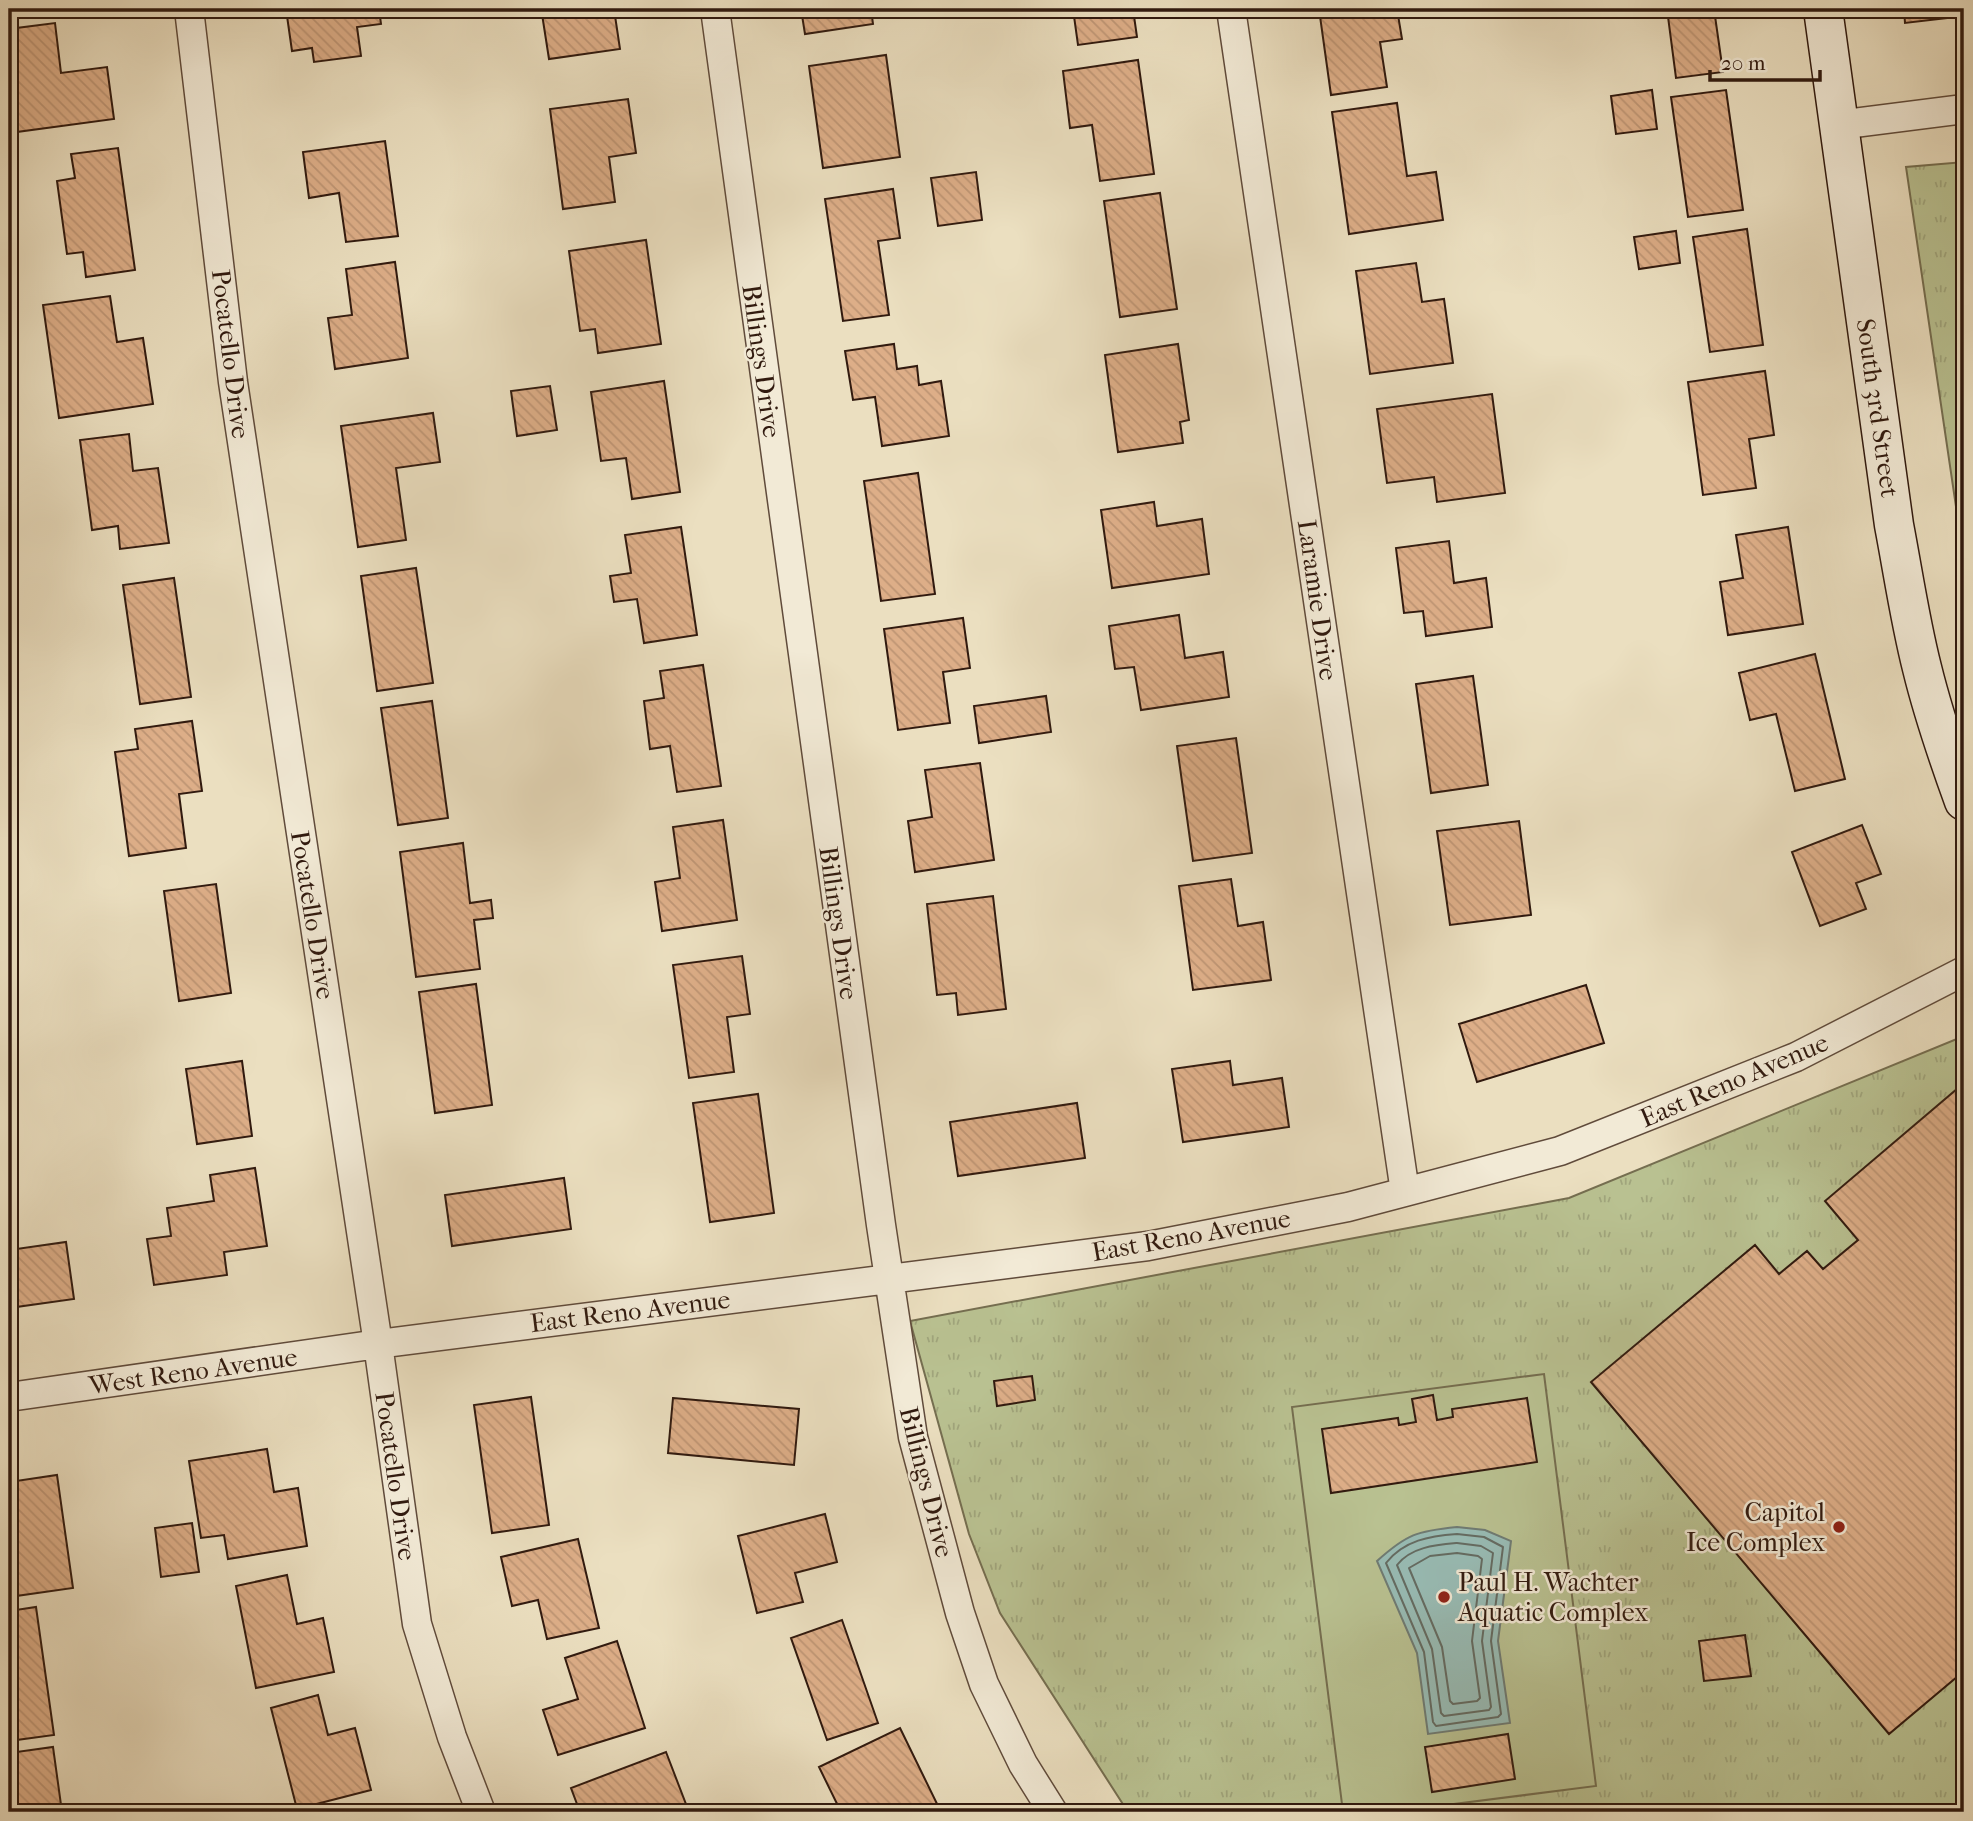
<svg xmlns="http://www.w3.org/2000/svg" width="1973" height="1821" font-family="'IM FELL French Canon',serif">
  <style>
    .grass { fill: url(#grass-tufts); stroke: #756e50; stroke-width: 2 }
    .pitch { fill: #b9c191; stroke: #756e50; stroke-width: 2 }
    .water { fill: #98bcb5; stroke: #6f7b73; stroke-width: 2 }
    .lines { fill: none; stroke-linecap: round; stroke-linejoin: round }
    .shore { stroke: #646b62; stroke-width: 2 }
    .building { fill: url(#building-back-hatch); stroke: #311a0f; stroke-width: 2 }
    .street-casing { stroke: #604b3b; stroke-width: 31 }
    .secondary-casing { stroke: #311a0f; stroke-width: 41 }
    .street { stroke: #f2ead6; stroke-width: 28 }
    .secondary { stroke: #f2ead6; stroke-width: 38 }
    .poi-dot { fill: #8f2418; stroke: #f2ead6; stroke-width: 2.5 }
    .labels { text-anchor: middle; stroke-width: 5; stroke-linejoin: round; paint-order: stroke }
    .street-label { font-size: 26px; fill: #311a0f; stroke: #f2ead6 }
    .poi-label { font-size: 26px; fill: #311a0f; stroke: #f2ead6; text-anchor: end }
  </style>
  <defs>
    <pattern id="grass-tufts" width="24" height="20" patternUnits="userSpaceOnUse" patternTransform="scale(1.75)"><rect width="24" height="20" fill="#b9c191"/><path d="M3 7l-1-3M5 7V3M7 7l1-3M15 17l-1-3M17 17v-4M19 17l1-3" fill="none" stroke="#a0a57c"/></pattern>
    <pattern id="building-back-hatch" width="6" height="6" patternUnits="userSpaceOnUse" patternTransform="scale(1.75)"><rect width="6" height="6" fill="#ddae88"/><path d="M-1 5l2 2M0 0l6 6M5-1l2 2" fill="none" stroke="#be9574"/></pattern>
  </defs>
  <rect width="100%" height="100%" fill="#ebdfc0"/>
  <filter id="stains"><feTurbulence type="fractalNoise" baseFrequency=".00286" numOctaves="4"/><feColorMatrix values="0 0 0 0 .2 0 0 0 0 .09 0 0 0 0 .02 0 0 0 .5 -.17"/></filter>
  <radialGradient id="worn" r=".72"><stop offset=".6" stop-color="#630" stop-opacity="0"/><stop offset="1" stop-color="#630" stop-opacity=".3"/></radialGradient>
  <!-- grass -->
  <path class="grass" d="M1964,162V561L1906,167Z
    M1964,1036V1812H1128L1000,1613L969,1534L910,1321L1569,1198Z"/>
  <!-- pitch -->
  <path class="pitch" d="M1544,1374L1596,1786L1391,1812H1343L1292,1407Z"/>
  <!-- water -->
  <path class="water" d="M1457,1527L1485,1530L1511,1541L1498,1641L1510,1723L1428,1734L1417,1653L1377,1561C1407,1534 1417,1531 1457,1527Z"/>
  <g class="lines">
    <!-- shore -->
    <path class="shore" d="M1457,1534L1484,1537L1503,1547L1491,1641L1501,1714L1498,1717L1436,1726L1433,1722L1424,1652L1386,1563C1404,1540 1430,1536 1457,1534Z
      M1457,1543L1481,1546L1493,1553L1482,1641L1491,1707L1489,1710L1444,1716L1441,1713L1432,1649L1397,1565C1411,1547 1435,1545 1457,1543Z
      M1457,1553L1478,1556L1482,1559L1472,1641L1480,1698L1477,1701L1453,1704L1450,1701L1442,1647L1409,1568L1430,1556Z"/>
  </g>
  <!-- building -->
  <path class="building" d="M286,9H379L381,24L357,27L361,56L314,62L312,48L292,51Z
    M567,9H614L620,49L549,59L542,14L567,11Z
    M801,9H871L873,24L805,34Z
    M1073,9H1133L1137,37L1078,45Z
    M1319,9H1397L1402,39L1380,42L1387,87L1331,95Z
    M1667,9H1714L1723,72L1676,78Z
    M1904,9H1964V16L1905,23Z
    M55,23L61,73L107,67L114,119L9,133V29Z
    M886,55L900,157L823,168L809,66Z
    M1138,60L1154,174L1100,181L1092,125L1070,128L1063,71Z
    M1652,90L1657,129L1616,134L1611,96Z
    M1726,90L1743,210L1688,217L1671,97Z
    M628,99L636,153L609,157L615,202L563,209L550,109Z
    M1397,103L1407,176L1436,172L1443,220L1349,234L1332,112Z
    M385,141L398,236L346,242L339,193L309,198L303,152Z
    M118,148L135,270L86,277L83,252L67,254L57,181L75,178L71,154Z
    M976,172L982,220L938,226L931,178Z
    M893,189L900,238L878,241L889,315L843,321L825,199Z
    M1160,193L1177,309L1120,317L1104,201Z
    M1747,229L1763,345L1710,352L1693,237Z
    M1676,231L1680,263L1639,269L1634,237Z
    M646,240L661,344L598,353L595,329L580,331L569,251Z
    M395,262L408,358L335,369L328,318L352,315L346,269Z
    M1416,263L1422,302L1444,299L1453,363L1370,374L1356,271Z
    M110,296L117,342L143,338L153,404L59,418L43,305Z
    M894,344L897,369L917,366L919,385L941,381L949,436L882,446L875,397L853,400L845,351Z
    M1178,344L1189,420L1180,422L1183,443L1118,452L1105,355Z
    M1765,371L1774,435L1749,439L1756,488L1703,495L1688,382Z
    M664,381L680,492L632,499L626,458L601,461L591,392Z
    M550,386L557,430L517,436L511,391Z
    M1492,394L1505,493L1437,502L1434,477L1387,483L1377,409Z
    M433,413L440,462L396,468L406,540L358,547L341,426Z
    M129,434L133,471L158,468L169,543L120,549L118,526L92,530L80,440Z
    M918,473L935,594L881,601L864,481Z
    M1154,502L1157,526L1202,519L1209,574L1112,588L1101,510Z
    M681,527L697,635L644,643L637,599L614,602L610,576L631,573L625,535Z
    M1788,527L1803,624L1728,635L1720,582L1743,578L1736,535Z
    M1449,541L1454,583L1486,578L1492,627L1426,636L1423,611L1404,613L1396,548Z
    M416,568L433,683L377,691L361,576Z
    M174,578L191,697L140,704L123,585Z
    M1179,615L1185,658L1223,652L1229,697L1141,710L1134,667L1115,669L1109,626Z
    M963,618L970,668L943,672L950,723L898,730L884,629Z
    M1815,654L1845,779L1795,791L1776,714L1750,720L1739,673Z
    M703,665L721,786L677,792L670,746L650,749L644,701L664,698L660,671Z
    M1473,676L1488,785L1431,793L1416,684Z
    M1046,696L1051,732L979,743L974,706Z
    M432,701L448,818L398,825L381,708Z
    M192,721L202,791L179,794L186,848L129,856L115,752L138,749L135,729Z
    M1236,738L1252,853L1193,861L1177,746Z
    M980,763L994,860L915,872L908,821L932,817L925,770Z
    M723,820L737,920L662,931L655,882L680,878L673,827Z
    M1519,821L1531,915L1450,925L1437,831Z
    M1862,825L1881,874L1856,883L1866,909L1820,926L1792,852Z
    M463,843L470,903L491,900L493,918L474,920L480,969L416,977L400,852Z
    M1231,879L1238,926L1263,922L1271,980L1193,990L1179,886Z
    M216,884L231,993L179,1001L164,891Z
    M993,896L1006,1009L958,1015L956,993L937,995L927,904Z
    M742,956L750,1014L727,1017L734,1072L689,1078L673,965Z
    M476,984L492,1105L435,1113L419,992Z
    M1586,985L1604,1043L1477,1082L1459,1024Z
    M242,1061L252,1136L197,1144L186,1069Z
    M1230,1061L1233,1085L1282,1078L1289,1127L1183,1142L1172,1069Z
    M1964,1083V1671L1889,1734L1591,1382L1755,1245L1779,1274L1807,1251L1823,1269L1858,1240L1825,1201Z
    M758,1094L774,1213L710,1222L693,1103Z
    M1077,1103L1085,1158L958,1176L950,1122Z
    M9,1124L15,1166L9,1167Z
    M255,1168L267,1246L224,1252L227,1275L154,1285L147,1239L171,1236L167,1208L214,1201L210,1175Z
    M564,1178L571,1229L452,1246L445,1195Z
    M66,1242L74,1299L9,1308V1250Z
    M1032,1376L1035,1400L997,1406L994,1381Z
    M1433,1395L1437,1420L1453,1417L1452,1409L1527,1398L1537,1462L1331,1493L1322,1429L1398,1418L1399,1425L1416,1422L1412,1399Z
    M531,1397L549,1525L492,1533L474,1405Z
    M673,1398L799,1409L794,1465L668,1453Z
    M267,1449L274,1492L298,1488L307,1546L228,1559L224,1535L201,1538L189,1461Z
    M57,1475L73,1588L9,1597V1482Z
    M825,1514L837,1562L795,1573L803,1602L757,1613L738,1536Z
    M192,1523L199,1572L161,1577L155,1528Z
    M578,1539L599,1628L547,1639L538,1600L512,1606L501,1557Z
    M287,1575L297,1624L323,1618L334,1672L256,1688L236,1586Z
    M36,1607L54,1735L9,1741V1611Z
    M842,1620L878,1723L827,1740L791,1638Z
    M1745,1635L1751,1676L1704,1681L1699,1641Z
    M617,1641L645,1728L558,1755L543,1710L578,1699L565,1658Z
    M318,1695L328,1735L355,1728L371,1790L297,1809L271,1708Z
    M900,1728L941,1812H841L819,1767Z
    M1508,1734L1515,1779L1432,1792L1425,1747Z
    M53,1747L62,1812H10L9,1753Z
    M666,1752L689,1812H580L571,1788Z"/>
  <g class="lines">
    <!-- street casing -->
    <g class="street-casing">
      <path id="street" d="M189,9L233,382L378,1344L417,1624L452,1737L481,1812
        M715,9L881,1225L913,1437L960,1613L984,1684L1023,1764L1053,1812
        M1231,9L1405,1192
        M1838,125L1964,109
        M9,1397L378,1344L1148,1246L1348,1207L1560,1151L1796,1057L1964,971"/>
    </g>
    <!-- secondary casing -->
    <g class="secondary-casing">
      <path id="secondary" d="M1823,9L1894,525C1903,572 1910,621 1922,668C1933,713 1948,757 1964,801"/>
    </g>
    <!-- street -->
    <use href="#street" class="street"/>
    <!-- secondary -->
    <use href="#secondary" class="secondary"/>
  </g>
  <!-- markers -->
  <g class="poi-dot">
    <circle cx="1839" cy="1527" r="7"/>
    <circle cx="1444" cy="1597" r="7"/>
  </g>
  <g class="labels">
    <!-- street labels -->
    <g class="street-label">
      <text transform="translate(231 354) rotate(83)" y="9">Pocatello Drive</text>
      <text transform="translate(762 361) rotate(82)" y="9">Billings Drive</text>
      <text transform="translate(1878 408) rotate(82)" y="9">South 3rd Street</text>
      <text transform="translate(1318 600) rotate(82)" y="9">Laramie Drive</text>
      <text transform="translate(313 915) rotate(81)" y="9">Pocatello Drive</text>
      <text transform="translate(839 923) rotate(82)" y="9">Billings Drive</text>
      <text transform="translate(1734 1080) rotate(-23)" y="9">East Reno Avenue</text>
      <text transform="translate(1191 1235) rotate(-10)" y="9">East Reno Avenue</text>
      <text transform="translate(630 1311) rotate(-7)" y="9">East Reno Avenue</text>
      <text transform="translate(193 1371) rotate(-8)" y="9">West Reno Avenue</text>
      <text transform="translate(396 1476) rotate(82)" y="9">Pocatello Drive</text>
      <text transform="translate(927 1482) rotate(76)" y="9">Billings Drive</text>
    </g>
    <!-- poi labels -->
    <g class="poi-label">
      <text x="1825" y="1521">Capitol<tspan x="1825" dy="30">Ice Complex</tspan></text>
      <text x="1458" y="1591" text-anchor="start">Paul H. Wachter<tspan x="1458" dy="30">Aquatic Complex</tspan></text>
    </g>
  </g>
  <!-- margin -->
  <rect width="1973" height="1821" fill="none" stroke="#ebdfc0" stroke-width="35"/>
  <rect x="10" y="10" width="1952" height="1800" fill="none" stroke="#311a0f" stroke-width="3.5"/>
  <rect x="18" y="18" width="1938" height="1786" fill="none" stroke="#311a0f" stroke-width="2"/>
  <!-- scale -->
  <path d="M1710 70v10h110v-10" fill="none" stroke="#311a0f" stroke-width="3.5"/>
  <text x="1721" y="70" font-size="21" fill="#311a0f" stroke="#f2ead6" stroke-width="5" paint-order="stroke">20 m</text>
  <rect width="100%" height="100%" filter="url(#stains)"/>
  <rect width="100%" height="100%" fill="url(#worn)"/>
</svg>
